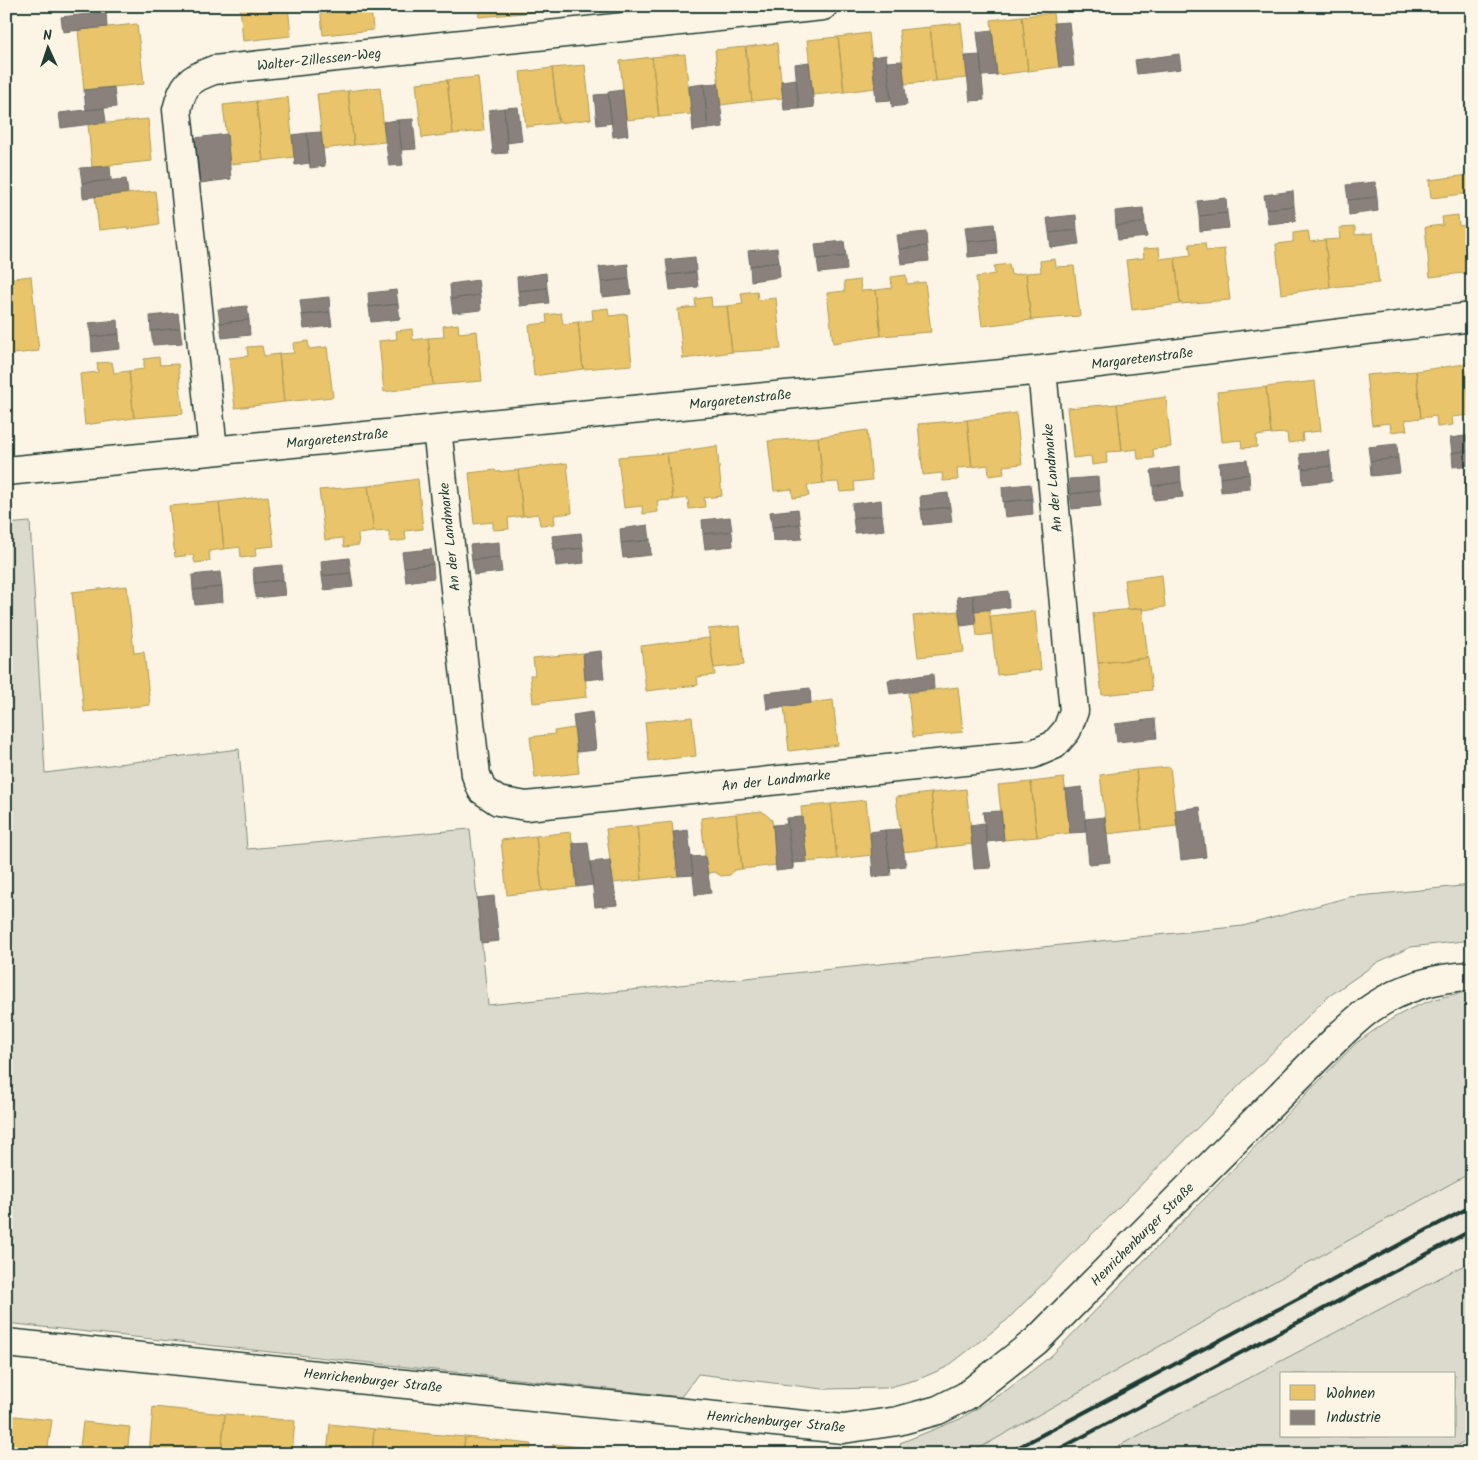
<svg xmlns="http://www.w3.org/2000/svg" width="1478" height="1460" font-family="Kalam,sans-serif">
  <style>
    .built { fill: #ece7d8 }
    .green { fill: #dcdacc; stroke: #7e8c80; fill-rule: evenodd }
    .homes { fill: #e9c46a; stroke: #ac9c5a }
    .industry { fill: #8a817c; stroke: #6a6d66 }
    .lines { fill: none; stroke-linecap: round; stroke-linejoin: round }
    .street-casing { stroke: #1f3d34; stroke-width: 31 }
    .street { stroke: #fcf5e5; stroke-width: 28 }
    .rail { stroke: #1f3d34; stroke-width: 4 }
    .labels { text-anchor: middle; stroke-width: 5; stroke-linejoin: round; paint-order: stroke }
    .street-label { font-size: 14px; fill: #1f3d34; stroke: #fcf5e5 }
  </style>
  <rect width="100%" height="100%" fill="#fcf5e5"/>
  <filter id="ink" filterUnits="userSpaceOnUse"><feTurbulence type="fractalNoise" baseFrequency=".02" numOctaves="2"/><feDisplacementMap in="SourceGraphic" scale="10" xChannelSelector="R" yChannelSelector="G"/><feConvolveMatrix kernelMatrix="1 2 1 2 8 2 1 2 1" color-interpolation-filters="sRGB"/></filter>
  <g filter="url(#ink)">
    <!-- built -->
    <path class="built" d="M1472,1172V1261L1103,1454H969L1268,1285Z"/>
    <!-- green -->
    <path class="green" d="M30,522L45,773L239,749L247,849L470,829L488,1005L1243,926L1349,897L1472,885V940L1411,947L1378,962L1325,999L1007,1320L947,1367L919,1379L886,1388L823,1389L698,1374L681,1397L6,1323V524Z
      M1472,991V1172L1268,1285L969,1454H901L900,1443L960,1419L1008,1389L1051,1356L1355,1044C1396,1014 1421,999 1472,991Z
      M1472,1261V1436L1445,1454H1103ZM1282,1374H1454V1436H1282Z"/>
    <!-- homes -->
    <path class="homes" d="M6,6H10L11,16L6,20Z
      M240,6H288L291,36L243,41Z
      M320,6H371L373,30L323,35Z
      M478,6H534V12L479,17Z
      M1053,13L1059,67L1028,71L1022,16Z
      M1022,16L1028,71L997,75L991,20Z
      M961,23L967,78L936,81L930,26Z
      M137,24L144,84L84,90L78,30Z
      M930,27L936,81L905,84L899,30Z
      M869,33L875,88L844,92L838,37Z
      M838,37L844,92L813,95L807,40Z
      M777,43L783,98L752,101L746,47Z
      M745,47L752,101L721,105L715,50Z
      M685,54L691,114L659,117L652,57Z
      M652,57L659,117L626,120L620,61Z
      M585,65L591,119L559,123L552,68Z
      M552,68L558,123L526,127L520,72Z
      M478,77L484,131L453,134L447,80Z
      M447,80L453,134L422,138L416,83Z
      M380,87L385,142L354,145L348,91Z
      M348,91L354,145L323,149L317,94Z
      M288,97L294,157L263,161L256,101Z
      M256,101L263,161L230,164L223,105Z
      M148,119L152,161L92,167L88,125Z
      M1469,175L1471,193L1431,198L1429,180Z
      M155,191L159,224L128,229V227L99,230L95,197Z
      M1458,215L1459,226L1472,224V272L1430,277L1425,227L1443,225L1442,217Z
      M1355,227V235L1373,233L1379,283L1330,287L1325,240L1340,239L1339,228Z
      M1308,231L1310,242L1325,240L1330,287L1281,294L1276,244L1293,242V233Z
      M1205,243L1206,251L1224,249L1230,300L1180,304L1175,257L1191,255L1189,244Z
      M1159,248L1160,259L1175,257L1180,304L1132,310L1126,260L1144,258L1143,249Z
      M1055,259L1056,267L1074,266L1080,316L1031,320L1026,273L1041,272L1040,261Z
      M1009,264L1011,275L1026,273L1031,320L982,326L976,277L995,274L994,266Z
      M906,275L907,284L925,282L931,332L881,336L876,290L892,288L891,277Z
      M31,276L39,351L6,355V279Z
      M860,280L861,291L876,290L881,336L833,343L827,293L845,291L844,282Z
      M757,291L758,300L776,298L781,349L732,352L727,306L743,304L741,293Z
      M711,297L712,307L727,306L732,352L683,359L678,309L696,307L695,299Z
      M608,308L609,316L627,314L632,365L583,369L578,322L593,320L592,310Z
      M561,313L563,324L578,322L583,369L534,376L529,325L547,323L546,315Z
      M458,324L459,333L477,331L482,381L433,385L428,338L444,337L443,326Z
      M412,329L413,340L428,338L433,385L384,392L379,341L397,339L396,331Z
      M308,341L309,349L327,347L333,397L284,402L279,354L294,353L293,343Z
      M262,346L264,356L279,354L284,402L235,408L229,358L248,356L247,347Z
      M159,357L160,365L178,364L183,414L134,418L129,371L144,369V359Z
      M112,362L114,373L129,371L134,418L85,425L80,374L98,372L97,363Z
      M1465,364L1470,415L1452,417L1453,425L1437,427L1436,416L1421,418L1416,371Z
      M1416,371L1421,418L1405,420L1407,430L1391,432L1390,423L1372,425L1366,375Z
      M1315,381L1321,431L1302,433L1303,441L1288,443L1287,433L1271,434L1266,387Z
      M1266,387L1271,434L1256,436L1257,447L1242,448L1241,440L1222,442L1217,392Z
      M1166,397L1171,447L1153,449L1154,458L1138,459L1137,449L1122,451L1117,404Z
      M1117,404L1122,451L1106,452L1107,463L1092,465L1091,456L1073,458L1067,408Z
      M1016,413L1022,464L1003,466L1004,474L989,476L988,465L972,467L967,420Z
      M967,420L972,467L957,468L958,480L943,481L942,473L923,475L918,424Z
      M867,430L872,480L854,482L855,491L840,492L838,482L823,483L818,437Z
      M818,437L823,483L807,485L809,496L793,498L792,489L774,491L768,441Z
      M717,446L722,496L704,498L705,507L689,509L688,498L673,500L667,453Z
      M667,453L673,500L657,501L658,512L643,514L642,506L624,508L618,457Z
      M567,463L572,513L554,515L555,524L540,525L538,514L523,516L518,470Z
      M495,470L496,472L518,470L523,516L508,518L509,529L493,530V522L474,524L469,473Z
      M418,479L423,529L405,531L406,540L390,542L389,531L374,532L368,486Z
      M368,486L374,532L358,534L359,545L344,547L343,538L325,540L319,490Z
      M268,496L274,546L255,548L256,556L241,558L240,547L224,549L219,502Z
      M219,502L224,549L209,551L210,561L195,563L193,555L175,557L169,506Z
      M1162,575L1165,607L1143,610L1142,608L1128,610L1124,580Z
      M127,586L134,653L144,652L150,705L84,712L72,592Z
      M1142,608L1148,658L1098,663L1093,613Z
      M989,610L992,634L977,636L974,611Z
      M958,611L964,652L918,657L913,616Z
      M1035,611L1041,670L997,675L990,616Z
      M740,626L744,665L714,668L708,629Z
      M709,638L715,675L697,677L698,685L646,691L641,646Z
      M583,653L587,697L533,703L530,675H535L533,658Z
      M1148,658L1152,690L1102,695L1098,663Z
      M958,687L963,732L913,737L908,693Z
      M833,700L838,745L789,751L784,706Z
      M692,717L696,756L649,761L645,722Z
      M574,728L579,773L535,778L530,737L555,734L554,731Z
      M1170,767L1177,826L1142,830L1136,770Z
      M1136,770L1142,830L1107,834L1100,775Z
      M1064,778L1070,833L1037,837L1031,782Z
      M1031,782L1037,837L1004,840L998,785Z
      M966,789L973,844L937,848L931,793Z
      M931,793L937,848L903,852L896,797Z
      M866,800L872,855L837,859L831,804Z
      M831,804L837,859L807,862L801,807Z
      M762,811L772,820L777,865L742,869L736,814Z
      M736,814L742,869L734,870L730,875L721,876L715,872L707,873L701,818Z
      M672,822L678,876L642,880L637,826Z
      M637,826L642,880L613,883L606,829Z
      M571,832L577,887L542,891L536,836Z
      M536,836L542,891L507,895L501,840Z
      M153,1407L225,1414L221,1454H149Z
      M225,1414L295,1421L292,1454H221Z
      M6,1415L52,1420L47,1454H6Z
      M83,1422L130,1427L127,1454H79Z
      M330,1424L374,1429L372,1454H327Z
      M374,1429L465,1437L463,1454H372Z
      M465,1437L531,1444L530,1454H463Z
      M553,1444L617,1451L616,1454H552Z
      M617,1451L651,1454H616Z"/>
    <!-- industry -->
    <path class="industry" d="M106,12L107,27L63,32L61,17Z
      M1069,22L1074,66L1059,67L1054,23Z
      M992,30L997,75L982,76L977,32Z
      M1179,54L1181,69L1137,74L1135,60Z
      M886,55L891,100L876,101L872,57Z
      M980,55L984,100L970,101L965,56Z
      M902,61L907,105L892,107L887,62Z
      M809,62L814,107L799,109L795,64Z
      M796,79L799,109L784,110L781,81Z
      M718,83L723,127L708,129L704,84Z
      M704,84L708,129L693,131L689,86Z
      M114,87L116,107L86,110L84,90Z
      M623,90L628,135L613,137L608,92Z
      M608,94L612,123L597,125L594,95Z
      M518,107L522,141L507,143L504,108Z
      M104,108L106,122L61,128L59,113Z
      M504,108L508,153L493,154L489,110Z
      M413,119L416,149L402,150L398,120Z
      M398,120L403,165L389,166L383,122Z
      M321,132L325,166L310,168L307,133Z
      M307,133L310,163L295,165L292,135Z
      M227,134L231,179L200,183L195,138Z
      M110,166L111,180L82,183L80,168Z
      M126,179L128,193L83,198L82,183Z
      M1375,182L1377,197L1348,200L1346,185Z
      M1293,191L1294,206L1266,209L1264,195Z
      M1377,197L1378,211L1349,215L1348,200Z
      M1226,198L1227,213L1199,216L1197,201Z
      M1294,206L1296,221L1268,224L1266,209Z
      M1143,208L1145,222L1116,226L1115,211Z
      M1227,213L1229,228L1200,231L1199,216Z
      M1076,215L1077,230L1049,233L1047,218Z
      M1145,223L1147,237L1118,240L1116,226Z
      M994,224L996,239L967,242L965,227Z
      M1077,230L1079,244L1051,248L1049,233Z
      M926,232L927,246L899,249L897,235Z
      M996,239L997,254L968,257L967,242Z
      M844,241L846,256L817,259L815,244Z
      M927,246L929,261L901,264L899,249Z
      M777,248L779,262L750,266L748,251Z
      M846,256L847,270L819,273L817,259Z
      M695,257L696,272L668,275L666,260Z
      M779,262L780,277L751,281L750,266Z
      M628,264L629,279L601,282L599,267Z
      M696,272L698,287L670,290L668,275Z
      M546,273L547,288L518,291L517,277Z
      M629,279L631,294L602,297L601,282Z
      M478,280L480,295L451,299L450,284Z
      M547,288L549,303L520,306L518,291Z
      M396,290L398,304L369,307L368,293Z
      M480,295L481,310L453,313L451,299Z
      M329,297L330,312L302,315L300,300Z
      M398,304L400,319L371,322L369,307Z
      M247,306L249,320L220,323L218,309Z
      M330,312L332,326L304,329L302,315Z
      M178,313L180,328L151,331L150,316Z
      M118,320L119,334L91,337L89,323Z
      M249,320L250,335L222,338L220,323Z
      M180,328L182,343L153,345L151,331Z
      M119,334L120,349L92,352L91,337Z
      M1472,435V450L1452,453L1450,438Z
      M1397,444L1398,458L1370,461L1368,447Z
      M1472,450V465L1453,467L1452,453Z
      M1329,451L1331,466L1302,469L1300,454Z
      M1398,458L1400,473L1371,476L1370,461Z
      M1247,460L1249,474L1220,478L1219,463Z
      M1331,466L1332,481L1303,484L1302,469Z
      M1180,467L1181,482L1153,486L1151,471Z
      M1249,474L1250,489L1221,492L1220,478Z
      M1098,477L1099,491L1070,494L1069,479Z
      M1181,482L1183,497L1154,500L1153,486Z
      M1030,484L1032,499L1003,502L1002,487Z
      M1099,491L1101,506L1072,509L1070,494Z
      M948,493L950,507L921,510L920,496Z
      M1032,499L1033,514L1005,517L1003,502Z
      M881,500L882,515L853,518L852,504Z
      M950,507L952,522L923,525L921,510Z
      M798,509L800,524L772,527L770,512Z
      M882,515L884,530L855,533L853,518Z
      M730,517L732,531L703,534L702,520Z
      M800,524L802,539L773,541L772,527Z
      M648,525L650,540L621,543L620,529Z
      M732,532L733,546L705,549L703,534Z
      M581,533L583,548L554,551L552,536Z
      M650,540L651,555L623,558L621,543Z
      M499,542L500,557L472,560L470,545Z
      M583,548L584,563L556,566L554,551Z
      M431,549L433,564L404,567L402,552Z
      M500,557L502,572L474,575L472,560Z
      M349,558L351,573L322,576L321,561Z
      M433,564L434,578L406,582L404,567Z
      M282,565L283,580L254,583L253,568Z
      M220,572L222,587L193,590L192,575Z
      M351,573L353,587L324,590L322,576Z
      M283,580L285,595L256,598L254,583Z
      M222,587L223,602L195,605L193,590Z
      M1008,591L1009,607L974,611L973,595Z
      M973,595L976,624L961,626L957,597Z
      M601,651L604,678L585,680L583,653Z
      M933,674L934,689L890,694L888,680Z
      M810,688L811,703L767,709L765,693Z
      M592,712L596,750L577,752L573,715Z
      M1155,719L1157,738L1117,742L1115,724Z
      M1082,787L1086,832L1070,833L1065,789Z
      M1200,807L1206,857L1181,860L1175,810Z
      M1001,811L1004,840L987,842L983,812Z
      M802,817L807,862L793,863V869L787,818Z
      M1105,817L1110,862L1089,864L1085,819Z
      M786,818L793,869L776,871L773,825L787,824Z
      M984,823L991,868L974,869L970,825Z
      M900,829L906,866L890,868L885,830Z
      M688,830L693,875L678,876L673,832Z
      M885,830L891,875L873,877L870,832Z
      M588,842L593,885L577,887L573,843Z
      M705,856L711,893L695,895L691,857Z
      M610,860L617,905L595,907L590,862Z
      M494,896L499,941L481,943L477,898Z"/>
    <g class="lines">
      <!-- street casing -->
      <g class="street-casing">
        <path id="street" d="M437,429L476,775L482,790L498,801L526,806L1033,754L1054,745L1067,730L1074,711L1042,370
          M213,450L177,110C183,84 189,79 214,70L823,6
          M6,471L1042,370L1472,317
          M6,1343L843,1429L898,1421L938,1410L966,1396L1036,1341L1341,1034C1351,1025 1362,1014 1373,1007C1402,988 1437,977 1472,976"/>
      </g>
      <!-- street -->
      <use href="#street" class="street"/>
      <!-- rail -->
      <path class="rail" d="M1006,1454L1472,1206
        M1050,1454L1472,1230"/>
    </g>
  </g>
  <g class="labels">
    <!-- street labels -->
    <g class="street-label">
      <text transform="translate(319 59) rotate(-6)" y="5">Walter-Zillessen-Weg</text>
      <text transform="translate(1142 358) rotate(-7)" y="5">Margaretenstraße</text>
      <text transform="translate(740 399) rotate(-6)" y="5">Margaretenstraße</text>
      <text transform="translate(337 438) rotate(-6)" y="5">Margaretenstraße</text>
      <text transform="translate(1052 478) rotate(-95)" y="5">An der Landmarke</text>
      <text transform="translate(449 537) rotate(-96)" y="5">An der Landmarke</text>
      <text transform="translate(776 780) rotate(-6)" y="5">An der Landmarke</text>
      <text transform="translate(1142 1234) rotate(-45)" y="5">Henrichenburger Straße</text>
      <text transform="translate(373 1380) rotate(6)" y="5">Henrichenburger Straße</text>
      <text transform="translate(776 1421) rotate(5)" y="5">Henrichenburger Straße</text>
    </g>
  </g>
  <!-- margin -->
  <rect width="1478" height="1460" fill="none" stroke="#fcf5e5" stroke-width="25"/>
  <rect x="12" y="12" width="1453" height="1435" fill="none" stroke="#1f3d34" stroke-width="2" filter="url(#ink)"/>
  <!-- legend -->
  <rect x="1280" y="1372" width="175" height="65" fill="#fcf5e5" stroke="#a4ab9e"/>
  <rect x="1290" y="1385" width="25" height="15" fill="#e9c46a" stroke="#a4ab9e"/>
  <text x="1326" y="1398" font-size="15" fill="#1f3d34">Wohnen</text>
  <rect x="1290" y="1410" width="25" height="15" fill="#8a817c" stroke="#a4ab9e"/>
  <text x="1326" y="1422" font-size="15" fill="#1f3d34">Industrie</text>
  <!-- north arrow -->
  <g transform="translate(48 48) rotate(357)" stroke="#fcf5e5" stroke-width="4" paint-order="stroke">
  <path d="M0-4L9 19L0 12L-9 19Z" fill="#1f3d34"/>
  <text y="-8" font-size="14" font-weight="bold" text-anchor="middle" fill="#1f3d34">N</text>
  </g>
</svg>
